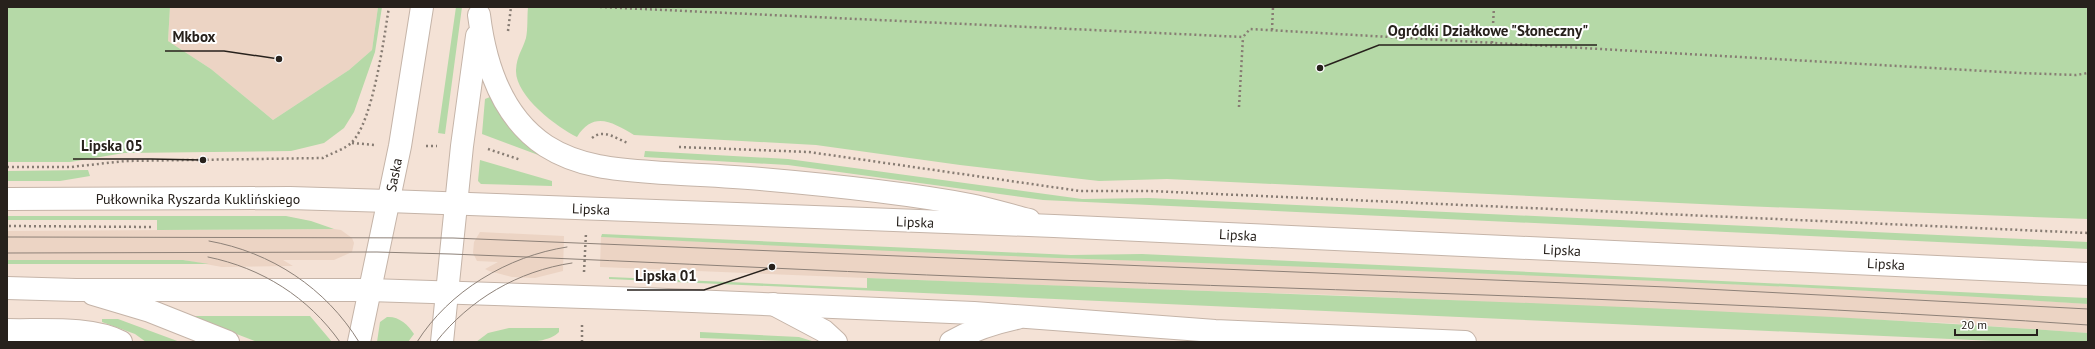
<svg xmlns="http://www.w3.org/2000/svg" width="2095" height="349" font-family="'PT Sans',sans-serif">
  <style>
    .built { fill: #ecd4c4 }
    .green { fill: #b5d9a7 }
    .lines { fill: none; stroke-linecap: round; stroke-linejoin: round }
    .minor-casing { stroke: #c5b4a8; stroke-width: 24 }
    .major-casing { stroke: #c5b4a8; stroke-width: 24 }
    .path { stroke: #877c73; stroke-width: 2.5; stroke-dasharray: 2 3; stroke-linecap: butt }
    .minor { stroke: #fff; stroke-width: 22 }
    .major { stroke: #fff; stroke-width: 22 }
    .tram { stroke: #8d8178; stroke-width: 1 }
    .labels { text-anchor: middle; stroke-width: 4; stroke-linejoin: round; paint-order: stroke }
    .street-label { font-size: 14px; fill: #27211c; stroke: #fff }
    .leader { fill: none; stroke: #27211c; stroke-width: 1.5 }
    .callout-dot { fill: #27211c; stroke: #fff; stroke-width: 1.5 }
    .callout-label { font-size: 15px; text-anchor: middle; font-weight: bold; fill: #27211c; stroke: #fff; stroke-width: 4; stroke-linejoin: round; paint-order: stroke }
  </style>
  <rect width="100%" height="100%" fill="#f4e2d6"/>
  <!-- built -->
  <path class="built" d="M170,7H378L372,50L349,70L273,120L211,69L168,41Z
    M334,229L341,230L352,238L354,243L352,252L334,260H283L293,266L222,267L183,260H7V231Z
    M480,232L564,236L563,271L535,278L512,277L489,271L485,269L498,262L477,261L473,253L474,242Z
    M601,237L1085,259L1336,266L1948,294L2088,304V333L1948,323L1335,295L1086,287L600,267Z"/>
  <!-- green -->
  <path class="green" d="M7,7H170L168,41L211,69L273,120L349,70L372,50L378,7H382L375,52L354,112L344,128L324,143L291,151L124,153L70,162H7Z
    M456,7H462L445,134L438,133Z
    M528,7H2088V219L1743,206L1167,179L1099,181L960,165L816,145L634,135C613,123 594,110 577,137C557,127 515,96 516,70C517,55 522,51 526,38C528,29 527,17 528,7Z
    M490,97L541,153V156L482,134L485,99Z
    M645,151L788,159L1082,199L1149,198L2088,242V249L1043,200L788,165L644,157Z
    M480,160L552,181V186L481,184L478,181Z
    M88,170L90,176L60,181H7V171Z
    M7,216H286L311,221L334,229L157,230V220H7Z
    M602,234L1071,255L1142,254L2088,298V304C1755,282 1421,271 1087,259C925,253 763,245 601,237Z
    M7,260H183L209,264H7Z
    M609,277L867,288V278C1274,295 1682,304 2088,333V342H2017L609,279Z
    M195,316H310L332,342H257L195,318Z
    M387,317C398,316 408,324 414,334L408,342H377L380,322Z
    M102,319H118L180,342H146L135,334L102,322Z
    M509,328H559V332C546,347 496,342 476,342L488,333Z
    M700,332L799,337L815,342L700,338Z"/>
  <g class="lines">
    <!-- minor casing -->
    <g class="minor-casing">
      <path id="minor" d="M479,15C485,64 502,117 546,146C582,169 623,170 664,173C697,175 729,176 761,179C830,185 901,192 970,205C990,209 1009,215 1029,220
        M93,294L150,311L228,342
        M773,304L824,331L836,342
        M7,330C41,331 90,326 121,342
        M359,342L400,146L422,7
        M442,342L462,146L477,36
        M951,342C972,330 994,323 1017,318"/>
    </g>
    <!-- major casing -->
    <g class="major-casing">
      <path id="major" d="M7,199L290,198L388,201L1054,226L2088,274
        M7,288L76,290H369L644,299L974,313L1215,331L1465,342"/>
    </g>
    <!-- path -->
    <path class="path" d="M600,7L1243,37L1250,29L2020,73L2076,75L2088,73
      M1272,30L1273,7
      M508,31L511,7
      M1492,43L1494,7
      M1239,107L1243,37
      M592,138C604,128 616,139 628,143
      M352,143L375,145
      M426,146H437
      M679,147L809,152L1080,191H1150L2088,233
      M488,149L521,160
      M7,167H71L125,161L323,158C331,153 346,149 352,142C373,121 384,38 389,7
      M9,226L153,227
      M584,272L586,233
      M582,342V323"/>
    <!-- minor -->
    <use href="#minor" class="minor"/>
    <!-- major -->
    <use href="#major" class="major"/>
    <!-- tram -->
    <path class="tram" d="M7,237L453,238L1667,287L2088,309
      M209,241C271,252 326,288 359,342
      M7,253L377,252L451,254C663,262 874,274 1085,281C1419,293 1754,302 2088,325
      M208,257C262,268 308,297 340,342
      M417,342C449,291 508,256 567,247
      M436,342C470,299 518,271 572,263"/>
  </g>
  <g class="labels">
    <!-- street labels -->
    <g class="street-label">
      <text transform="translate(394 175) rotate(-79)" y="5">Saska</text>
      <text x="198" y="204">Pułkownika Ryszarda Kuklińskiego</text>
      <text transform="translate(591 209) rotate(2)" y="5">Lipska</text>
      <text transform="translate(915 222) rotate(2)" y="5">Lipska</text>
      <text transform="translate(1238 235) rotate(3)" y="5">Lipska</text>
      <text transform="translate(1562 250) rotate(3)" y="5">Lipska</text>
      <text transform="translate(1886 264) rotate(3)" y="5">Lipska</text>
    </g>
  </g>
  <!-- callouts -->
  <path class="leader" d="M1320 68L1379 45H1597M279 59L224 51H165M203 160L151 159H73M772 267L704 290H627"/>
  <g class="callout-dot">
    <circle cx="1320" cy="68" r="4"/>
    <circle cx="279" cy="59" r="4"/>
    <circle cx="203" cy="160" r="4"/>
    <circle cx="772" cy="267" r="4"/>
  </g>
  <g class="callout-label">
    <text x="1488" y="36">Ogródki Działkowe "Słoneczny"</text>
    <text x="194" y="42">Mkbox</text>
    <text x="112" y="151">Lipska 05</text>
    <text x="666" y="281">Lipska 01</text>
  </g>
  <!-- border -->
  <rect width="2095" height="349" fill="none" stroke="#27211c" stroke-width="16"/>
  <!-- scale -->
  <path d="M1955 329v6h82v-6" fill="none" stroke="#27211c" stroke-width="2"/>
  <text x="1961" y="329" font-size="12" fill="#27211c" stroke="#ffffff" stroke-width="3" paint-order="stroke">20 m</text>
</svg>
